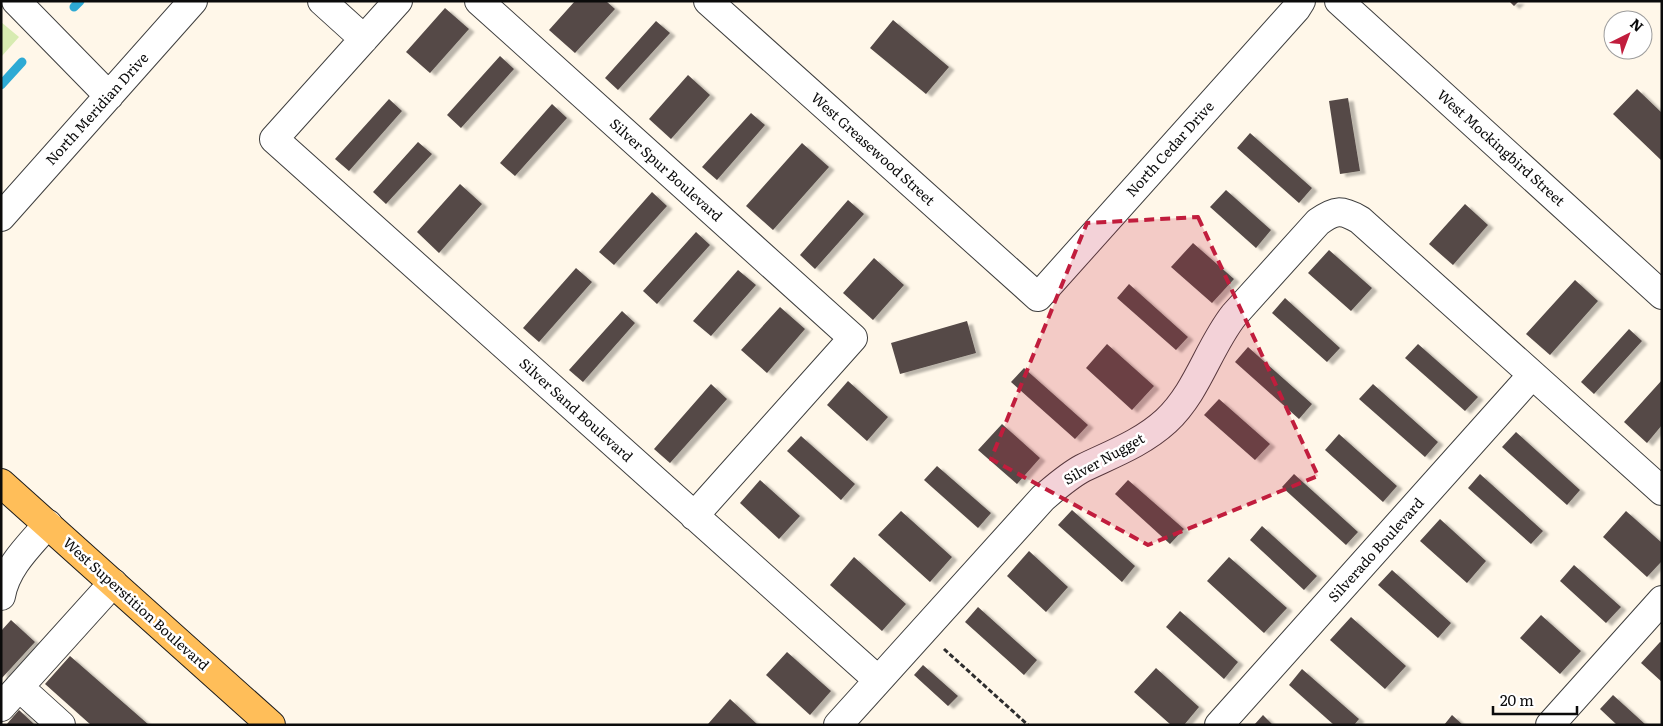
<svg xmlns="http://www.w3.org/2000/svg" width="1663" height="726" font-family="Literata,serif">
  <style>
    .green { fill: #d7ebb1 }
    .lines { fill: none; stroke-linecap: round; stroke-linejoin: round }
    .stream { stroke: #2eaad4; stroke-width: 9 }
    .building { fill: #544a47; filter: url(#shadow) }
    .minor-casing { stroke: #3e3e3e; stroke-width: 30 }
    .major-casing { stroke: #1c1c1c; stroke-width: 30 }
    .path { stroke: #2d2d2d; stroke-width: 3; stroke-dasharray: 5 2.5; stroke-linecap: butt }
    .minor { stroke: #fff; stroke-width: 28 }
    .major { stroke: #ffbe59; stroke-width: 28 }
    .marked { fill: #c11d3d; fill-opacity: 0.2; stroke: #c11d3d; stroke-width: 4; stroke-dasharray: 10 6; stroke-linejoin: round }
    .labels { text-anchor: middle; stroke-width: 5; stroke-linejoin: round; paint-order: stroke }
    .street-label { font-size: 14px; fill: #0b0b0b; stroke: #fff }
  </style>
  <defs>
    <filter id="shadow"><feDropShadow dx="5.5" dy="3" stdDeviation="1" flood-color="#0004"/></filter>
  </defs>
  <rect width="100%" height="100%" fill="#fff7e9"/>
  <!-- green -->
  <path class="green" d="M1,22L19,37L1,57Z"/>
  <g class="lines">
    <!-- stream -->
    <path class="stream" d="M74,7L80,1
      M1,85L22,62"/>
  </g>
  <!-- building -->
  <path class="building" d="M575,1H606L615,9L575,53L549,30Z
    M1509,1H1519L1514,6Z
    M445,8L469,29L430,73L406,52Z
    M893,20L949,67L926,94L870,48Z
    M656,21L670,33L618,90L605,78Z
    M500,56L514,69L461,128L447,115Z
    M688,75L710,95L671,139L649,119Z
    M1637,89L1662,113V161L1613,114Z
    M1348,98L1360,171L1340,174L1329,101Z
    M389,99L402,111L349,171L335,159Z
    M552,104L567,118L515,176L500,163Z
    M751,113L765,125L717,180L702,167Z
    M1250,133L1312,188L1299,203L1237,148Z
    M418,142L432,154L386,204L373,192Z
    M802,143L829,167L773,230L746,206Z
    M460,184L482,204L439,253L417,232Z
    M1226,190L1271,230L1256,248L1210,207Z
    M652,192L667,206L614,265L599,252Z
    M848,200L864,214L815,269L800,255Z
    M1465,204L1488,225L1453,265L1429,244Z
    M696,232L710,245L657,304L643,291Z
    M1193,243L1234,279L1212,303L1171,267Z
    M1329,250L1372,288L1351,311L1308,273Z
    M874,258L904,285L873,320L843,293Z
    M576,268L592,282L539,342L523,328Z
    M738,270L756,285L711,336L693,321Z
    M1575,280L1598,301L1550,355L1526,334Z
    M1129,284L1188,337L1176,350L1117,298Z
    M1285,298L1340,348L1327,362L1272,313Z
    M780,307L805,329L767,373L741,350Z
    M622,311L635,323L583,382L569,370Z
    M967,321L976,353L900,374L891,343Z
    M1629,329L1642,341L1594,394L1581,382Z
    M1107,344L1154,386L1132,410L1086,368Z
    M1418,344L1478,397L1465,411L1405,358Z
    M1248,347L1312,404L1299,419L1235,362Z
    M1024,368L1088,425L1075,439L1011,382Z
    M1662,380V425L1647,443L1624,422Z
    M848,381L888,417L867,441L827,405Z
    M711,384L727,399L670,463L654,449Z
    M1373,384L1438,442L1425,457L1359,399Z
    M1219,399L1270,444L1255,460L1204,415Z
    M1002,424L1040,458L1017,484L978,450Z
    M1516,432L1580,490L1567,505L1502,447Z
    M1339,434L1397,486L1383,502L1325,450Z
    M801,436L855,484L841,500L787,451Z
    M937,466L991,513L978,528L924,480Z
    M1294,474L1358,532L1346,545L1282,487Z
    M1480,474L1543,531L1531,544L1468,488Z
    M760,480L800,516L779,539L740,503Z
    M1128,480L1184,529L1170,544L1115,494Z
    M1072,510L1135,566L1122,582L1058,525Z
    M901,511L952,557L930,582L878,535Z
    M1626,511L1662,543V561L1647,577L1603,537Z
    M1440,519L1486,561L1467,583L1420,541Z
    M1262,526L1317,576L1304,590L1250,540Z
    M1029,551L1068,587L1046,612L1007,576Z
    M854,557L906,604L882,631L830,585Z
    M1229,557L1287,608L1264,633L1207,581Z
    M1574,565L1621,607L1606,623L1560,581Z
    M1392,570L1451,623L1438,638L1378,585Z
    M978,607L1037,660L1024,675L965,622Z
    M1180,611L1238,662L1224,679L1166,627Z
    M1541,615L1581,651L1560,674L1520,638Z
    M1351,617L1406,666L1385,689L1330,640Z
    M11,620L35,642L1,679V631Z
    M1660,642L1662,643V682L1641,663Z
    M787,652L831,691L810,715L766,675Z
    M70,656L149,725H91L45,684Z
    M923,665L958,696L948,706L914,675Z
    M1156,668L1199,707L1184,725H1171L1134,692Z
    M1302,669L1359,719L1354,725H1334L1289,685Z
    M1613,695L1646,725H1617L1600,709Z
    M730,699L758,725H709L708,724Z
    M19,710L35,725H6Z
    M1263,715L1273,725H1254Z
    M1452,715L1463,725H1444Z"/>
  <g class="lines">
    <!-- minor casing -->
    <g class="minor-casing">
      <path id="minor" d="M16,1L109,96
        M322,1L364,39
        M398,1L274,139L878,680
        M479,1L853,338L694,516
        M708,1L1038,297L1296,9L1301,1
        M1339,1L1662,295
        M1,217L193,1
        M1,596C6,567 29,546 48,524
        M19,687L61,725
        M1,707L113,583
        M838,725L1043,498C1056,487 1068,476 1083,468C1112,454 1142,443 1166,421C1198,391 1208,348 1234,315L1318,222C1335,210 1341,209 1360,220L1662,491
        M1219,725L1532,375
        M1550,725L1662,600"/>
    </g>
    <!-- major casing -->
    <g class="major-casing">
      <path id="major" d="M1,483L271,725"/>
    </g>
    <!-- path -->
    <path class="path" d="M944,649L1028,725"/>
    <!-- minor -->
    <use href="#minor" class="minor"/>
    <!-- major -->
    <use href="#major" class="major"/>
  </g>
  <!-- marked area -->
  <path class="marked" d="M1198,217L1318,476L1148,545L991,459L1087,223Z"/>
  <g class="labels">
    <!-- street labels -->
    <g class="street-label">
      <text transform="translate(97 109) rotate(-48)" y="5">North Meridian Drive</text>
      <text transform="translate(1501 148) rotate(42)" y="5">West Mockingbird Street</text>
      <text transform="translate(873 149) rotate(42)" y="5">West Greasewood Street</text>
      <text transform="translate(1170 149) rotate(-48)" y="5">North Cedar Drive</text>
      <text transform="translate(666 170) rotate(42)" y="5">Silver Spur Boulevard</text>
      <text transform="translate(576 410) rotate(42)" y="5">Silver Sand Boulevard</text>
      <text transform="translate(1104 459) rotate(-29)" y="5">Silver Nugget</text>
      <text transform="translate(1376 550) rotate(-48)" y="5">Silverado Boulevard</text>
      <text transform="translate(136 604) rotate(42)" y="5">West Superstition Boulevard</text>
    </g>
  </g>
  <!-- border -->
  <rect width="1663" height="726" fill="none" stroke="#0b0b0b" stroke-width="5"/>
  <!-- north arrow -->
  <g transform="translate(1628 35) rotate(42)"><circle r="24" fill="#ffffff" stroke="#9d9d9d"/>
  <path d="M0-4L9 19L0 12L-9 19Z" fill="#c11d3d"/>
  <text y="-8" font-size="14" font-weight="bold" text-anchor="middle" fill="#0b0b0b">N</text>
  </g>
  <!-- scale -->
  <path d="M1493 706v8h84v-8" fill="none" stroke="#0b0b0b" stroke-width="2.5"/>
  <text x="1500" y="706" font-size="15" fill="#0b0b0b" stroke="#ffffff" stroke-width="4" paint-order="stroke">20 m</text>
</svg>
